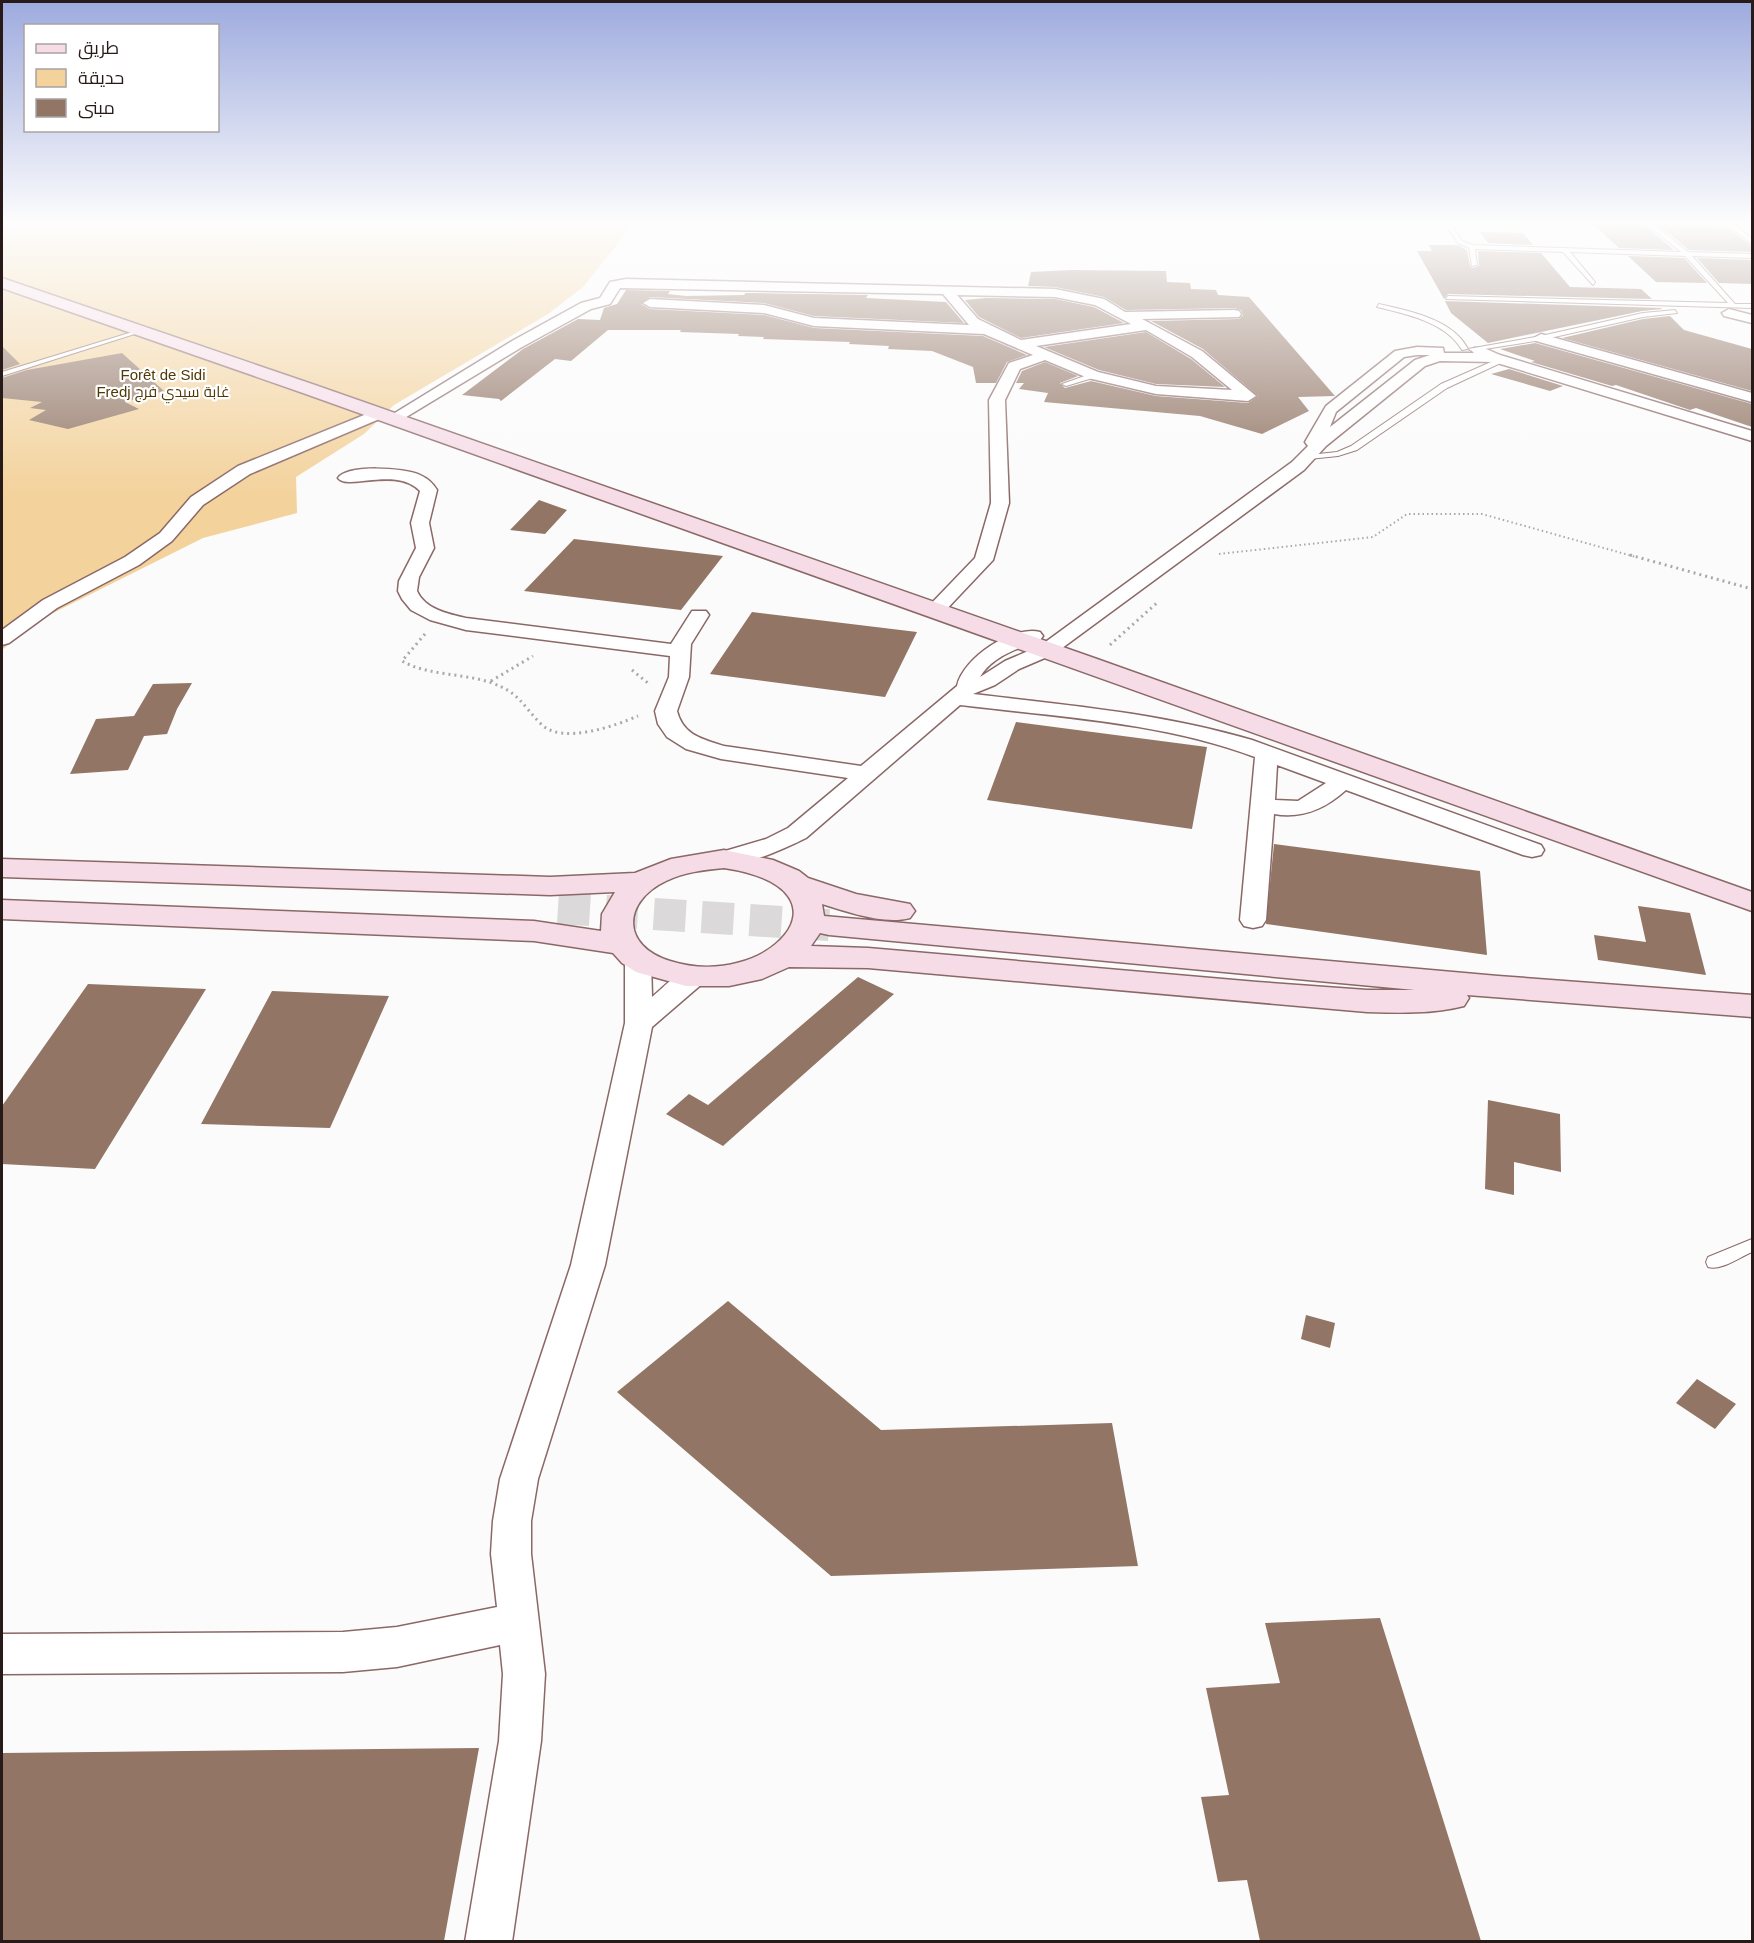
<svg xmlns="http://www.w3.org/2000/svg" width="1754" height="1943" font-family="Helvetica,Cairo,sans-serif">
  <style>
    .green { fill: #f3d29c }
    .building { fill: #927565 }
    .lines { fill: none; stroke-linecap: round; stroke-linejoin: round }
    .secondary-tunnel { stroke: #dbd9d9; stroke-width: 32; stroke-dasharray: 32 16; stroke-linecap: butt }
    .service-casing { stroke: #8a6866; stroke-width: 2 }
    .minor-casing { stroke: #8a6866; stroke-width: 3 }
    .secondary-casing { stroke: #8a6866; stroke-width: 3 }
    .path-far1 { stroke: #ada8a8; stroke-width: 2; stroke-dasharray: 1.5 3; stroke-linecap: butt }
    .path { stroke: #ada8a8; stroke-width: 3; stroke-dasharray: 2 4; stroke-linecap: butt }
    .service { fill: #fff; fill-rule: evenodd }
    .minor { fill: #fff; fill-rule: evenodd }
    .secondary { fill: #f6dce7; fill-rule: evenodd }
    .labels { text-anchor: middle; stroke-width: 4.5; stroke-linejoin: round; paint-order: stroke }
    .far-park-label { font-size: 15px; fill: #513907; stroke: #fff }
  </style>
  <rect width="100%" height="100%" fill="#fbfbfb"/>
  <!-- green -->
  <path class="green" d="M2,223H634L583,287L548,314L394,405L364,434L296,477L297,513L203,538L35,622L2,650Z"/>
  <!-- building -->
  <path class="building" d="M1592,223L1643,224L1674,250L1619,248Z
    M1657,224L1727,227L1752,246V252L1689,250Z
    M1480,232L1523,233L1533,245L1488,243Z
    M1429,245H1458L1467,250L1470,266L1472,268L1479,266L1478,251L1541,253L1570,287L1641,289L1652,299L1448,294L1444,299L1417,251H1432Z
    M1628,256L1684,258L1707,283L1656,282Z
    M1697,258L1752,260V284L1719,283Z
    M1071,270L1166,271L1167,282L1190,283L1191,289L1216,290L1218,295L1249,297L1335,396L1298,397L1309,411L1262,434L1200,416L1044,402L1048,393L1019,389L1024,383H1016L1022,371L1045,362L1078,376L1060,383L1065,388L1091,381L1156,396L1248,403L1258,396L1203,349L1151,321L1239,319L1243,315L1241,310L1234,308L1126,310L1104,297L1055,287L1028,286L1031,272Z
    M626,290L670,291L668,294L686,296L744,295L746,293L868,295L866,298L946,302L964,323L814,316L764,303L650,297L641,304L650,309L764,315L814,328L983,336L1027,355L1007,362L996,383H976L973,367L932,351L888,349L889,346L849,344L850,342L763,339L764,337L738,336L739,334L680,332L681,330H608L571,361L555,359L501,401L499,399L462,395L523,349L578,319L600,320L604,308L617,304Z
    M986,298L1055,299L1094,307L1124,323L1021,338L979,317L965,300Z
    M1445,301L1661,308L1662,309L1642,311L1488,343L1451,313Z
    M1670,316L1684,330L1752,349V391L1562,338L1643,319Z
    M1146,332L1191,359L1225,387L1156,384L1099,370L1044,347Z
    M1535,343L1752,404V427L1696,408L1690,410L1616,385L1612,386L1531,362L1535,361L1500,349Z
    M2,346L20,364L2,370Z
    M122,353L164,391L125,402L139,409L68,429L29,420L46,410L30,408L42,402L2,398V378L27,370Z
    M1509,369L1563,386L1550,391L1491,374Z
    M539,500L567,510L545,534L510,530Z
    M574,539L723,556L681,610L524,591Z
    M752,612L917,632L885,697L710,674Z
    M192,683L177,709L167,734L144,736L128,770L70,774L96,719L134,716L153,684Z
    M1016,722L1207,747L1192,829L987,800Z
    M1274,844L1480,871L1487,955L1266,924Z
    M1638,906L1690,913L1706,975L1598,960L1594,935L1646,942Z
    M858,977L894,994L723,1146L666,1114L689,1094L708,1105Z
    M88,984L206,989L95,1169L2,1164V1106Z
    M272,991L389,996L330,1128L201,1124Z
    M1488,1100L1560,1114L1561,1172L1514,1162V1195L1485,1189Z
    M728,1301L881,1430L1112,1423L1138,1566L831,1576L617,1392Z
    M1306,1315L1335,1323L1330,1348L1301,1339Z
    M1697,1379L1736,1404L1715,1429L1676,1403Z
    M1380,1618L1481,1941H1260L1247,1880L1218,1882L1201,1797L1229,1795L1206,1688L1280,1683L1265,1623Z
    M479,1748L444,1941H2V1753Z"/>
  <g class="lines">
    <!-- secondary-tunnel -->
    <path class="secondary-tunnel" d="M558,908L829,925"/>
    <!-- service casing -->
    <g class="service-casing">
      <path id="service" d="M1444,223H1450L1462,241L1473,245L1681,252L1645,223H1652L1688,252L1752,254V258L1692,256L1735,304H1752V308L1446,299L1448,296L1728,303L1685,256L1570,252L1595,282L1593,285L1563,252L1475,249L1477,265L1472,266L1469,248L1458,243Z
        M1726,223H1733L1752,239V244Z
        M1379,304C1409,311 1453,319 1468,349L1462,350C1446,322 1406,314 1377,307Z
        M1675,310L1677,313L1643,317L1541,340L1472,351L1468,349L1541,336L1643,313Z
        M139,330L144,331L2,376V372Z
        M1500,358L1507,360L1447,388L1357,450L1338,456L1309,459L1305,457L1309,455L1337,452L1351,446L1441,384Z
        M1093,373L1097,375L1096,377L1066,386L1062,384Z
        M1752,1239V1252C1740,1257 1721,1271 1708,1267L1706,1262L1708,1257Z"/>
    </g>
    <!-- minor casing -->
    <g class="minor-casing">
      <path id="minor" d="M626,279L1055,289L1104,299L1125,312L1234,310L1239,311L1241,314L1239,317L1142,319L1202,351L1256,396L1248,401L1156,394L1088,378L1045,360L1020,369L1005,400L1009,503L993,560L942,614H928L925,610L975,558L991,503L989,400L1009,363L1033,355L984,334L814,326L764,313L650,307L643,303L650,299L764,305L814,318L969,325L943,294L620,288L610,304L591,309L522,347L398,422H388L385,419L512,341L581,303L600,298L610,282ZM957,295L1055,297L1095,305L1131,324L1021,340L978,319ZM1146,330L1192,357L1232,390L1156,386L1098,372L1036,346Z
        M1729,309L1752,315V323L1724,316L1722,313Z
        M1541,334L1752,393V402L1536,341L1534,338Z
        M1417,347L1443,348L1444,353H1474L1472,351L1474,348H1484L1500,355L1752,431V441L1494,362L1440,361L1425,366L1326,446L1304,470L1054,654L1019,669L995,685L973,694C1067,705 1160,713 1252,740L1541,845L1544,850L1541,855L1532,857L1523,855L1346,790C1325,809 1302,819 1274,814L1266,920L1262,926L1253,928L1244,926L1240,920L1255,757C1161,722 1059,717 960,705L806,838C784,849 738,870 715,864L712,859L715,854L766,839L788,828L848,778L721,759L686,749L667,737L658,724L655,711L669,677L670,656L466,630L430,620L411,610L402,599L398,591L399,581L416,548L411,523L420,491C396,466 348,491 338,478C348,464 404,468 420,475C427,478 433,483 437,490L429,523L434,548L419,577L417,591C425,609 448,614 466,618L671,644L692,611H706L709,615L691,644L689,677L677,711C683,735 702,739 724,746L861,766L957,686C963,658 1013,625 1040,632L1043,636L1040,640C1019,648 992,656 980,677L1005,661L1040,646L1292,462L1308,446L1305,442L1326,406L1395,351ZM1417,355H1430L1415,360L1330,427L1336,412L1404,357ZM1277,765L1326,783L1298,801L1275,800Z
        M379,409L387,414L384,417L250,474L203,505L172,541L139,565L57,608L9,643L2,645V630L43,600L125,557L160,533L191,497L238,466Z
        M638,951L647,954L651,960L652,997C668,984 682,965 703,971L707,977L703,983L652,1027L605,1265L538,1479L531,1521V1554L545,1674L541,1741L512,1942H465L499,1741L503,1674L500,1645L397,1667L343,1672L2,1674V1634L343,1632L397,1627L497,1607L491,1554L493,1521L500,1479L571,1265L625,1023V960L629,954Z"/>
    </g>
    <!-- secondary casing -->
    <g class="secondary-casing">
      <path id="secondary" d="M2,278L315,385L1097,659L1752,892V911L303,393L2,288Z
        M724,850L773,860L799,871L808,878L856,894L910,904L915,911L910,918C884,925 848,912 822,904L824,916L1498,976L1752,995V1017L1467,995L1469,998L1464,1006C1433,1014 1399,1013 1367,1012L868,968L789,967L762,979L729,986H686L636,972L622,963L613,953L534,941L2,919V900L534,921L601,931L602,914L615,892L550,895L2,877V859L550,877L635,873L671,859ZM724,868C863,889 767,992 670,961C621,946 622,902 666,881C684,872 704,870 724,868ZM820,933L829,935L1415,990H1367L1257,982L868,948L811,946Z"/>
    </g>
    <!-- path-far1 -->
    <path class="path-far1" d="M1219,554L1373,537L1407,514H1482L1636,557"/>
    <!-- path -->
    <path class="path" d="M1630,555L1752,589
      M425,634L402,661C428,676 464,673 492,683C520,693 522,705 541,724C561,745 615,726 638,716
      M1110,645L1158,602
      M632,670L649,684
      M491,681L533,656"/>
    <!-- service -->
    <use href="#service" class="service"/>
    <!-- minor -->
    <use href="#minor" class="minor"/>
    <!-- secondary -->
    <use href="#secondary" class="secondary"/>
  </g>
  <!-- sky -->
  <linearGradient id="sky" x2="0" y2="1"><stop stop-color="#9daade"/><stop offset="0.45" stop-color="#fdfdfd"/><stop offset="1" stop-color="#fdfdfd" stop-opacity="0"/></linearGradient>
  <rect width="1754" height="495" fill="url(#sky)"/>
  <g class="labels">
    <!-- far-park labels -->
    <g class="far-park-label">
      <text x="163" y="380">Forêt de Sidi<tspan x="163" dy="17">Fredj غابة سيدي فرج</tspan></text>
    </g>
  </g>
  <!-- border -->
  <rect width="1754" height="1943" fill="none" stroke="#271a19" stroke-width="6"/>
  <!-- legend -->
  <rect x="24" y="24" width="195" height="108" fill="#ffffff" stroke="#a9a3a3" stroke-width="1.5"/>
  <rect x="36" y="44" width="30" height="9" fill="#f6dce7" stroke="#a9a3a3" stroke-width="1.5"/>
  <text x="78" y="54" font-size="18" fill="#271a19">طريق</text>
  <rect x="36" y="69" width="30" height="18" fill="#f3d29c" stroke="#a9a3a3" stroke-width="1.5"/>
  <text x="78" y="84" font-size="18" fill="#271a19">حديقة</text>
  <rect x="36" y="99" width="30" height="18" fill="#927565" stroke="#a9a3a3" stroke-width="1.5"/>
  <text x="78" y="114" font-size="18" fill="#271a19">مبنى</text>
</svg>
